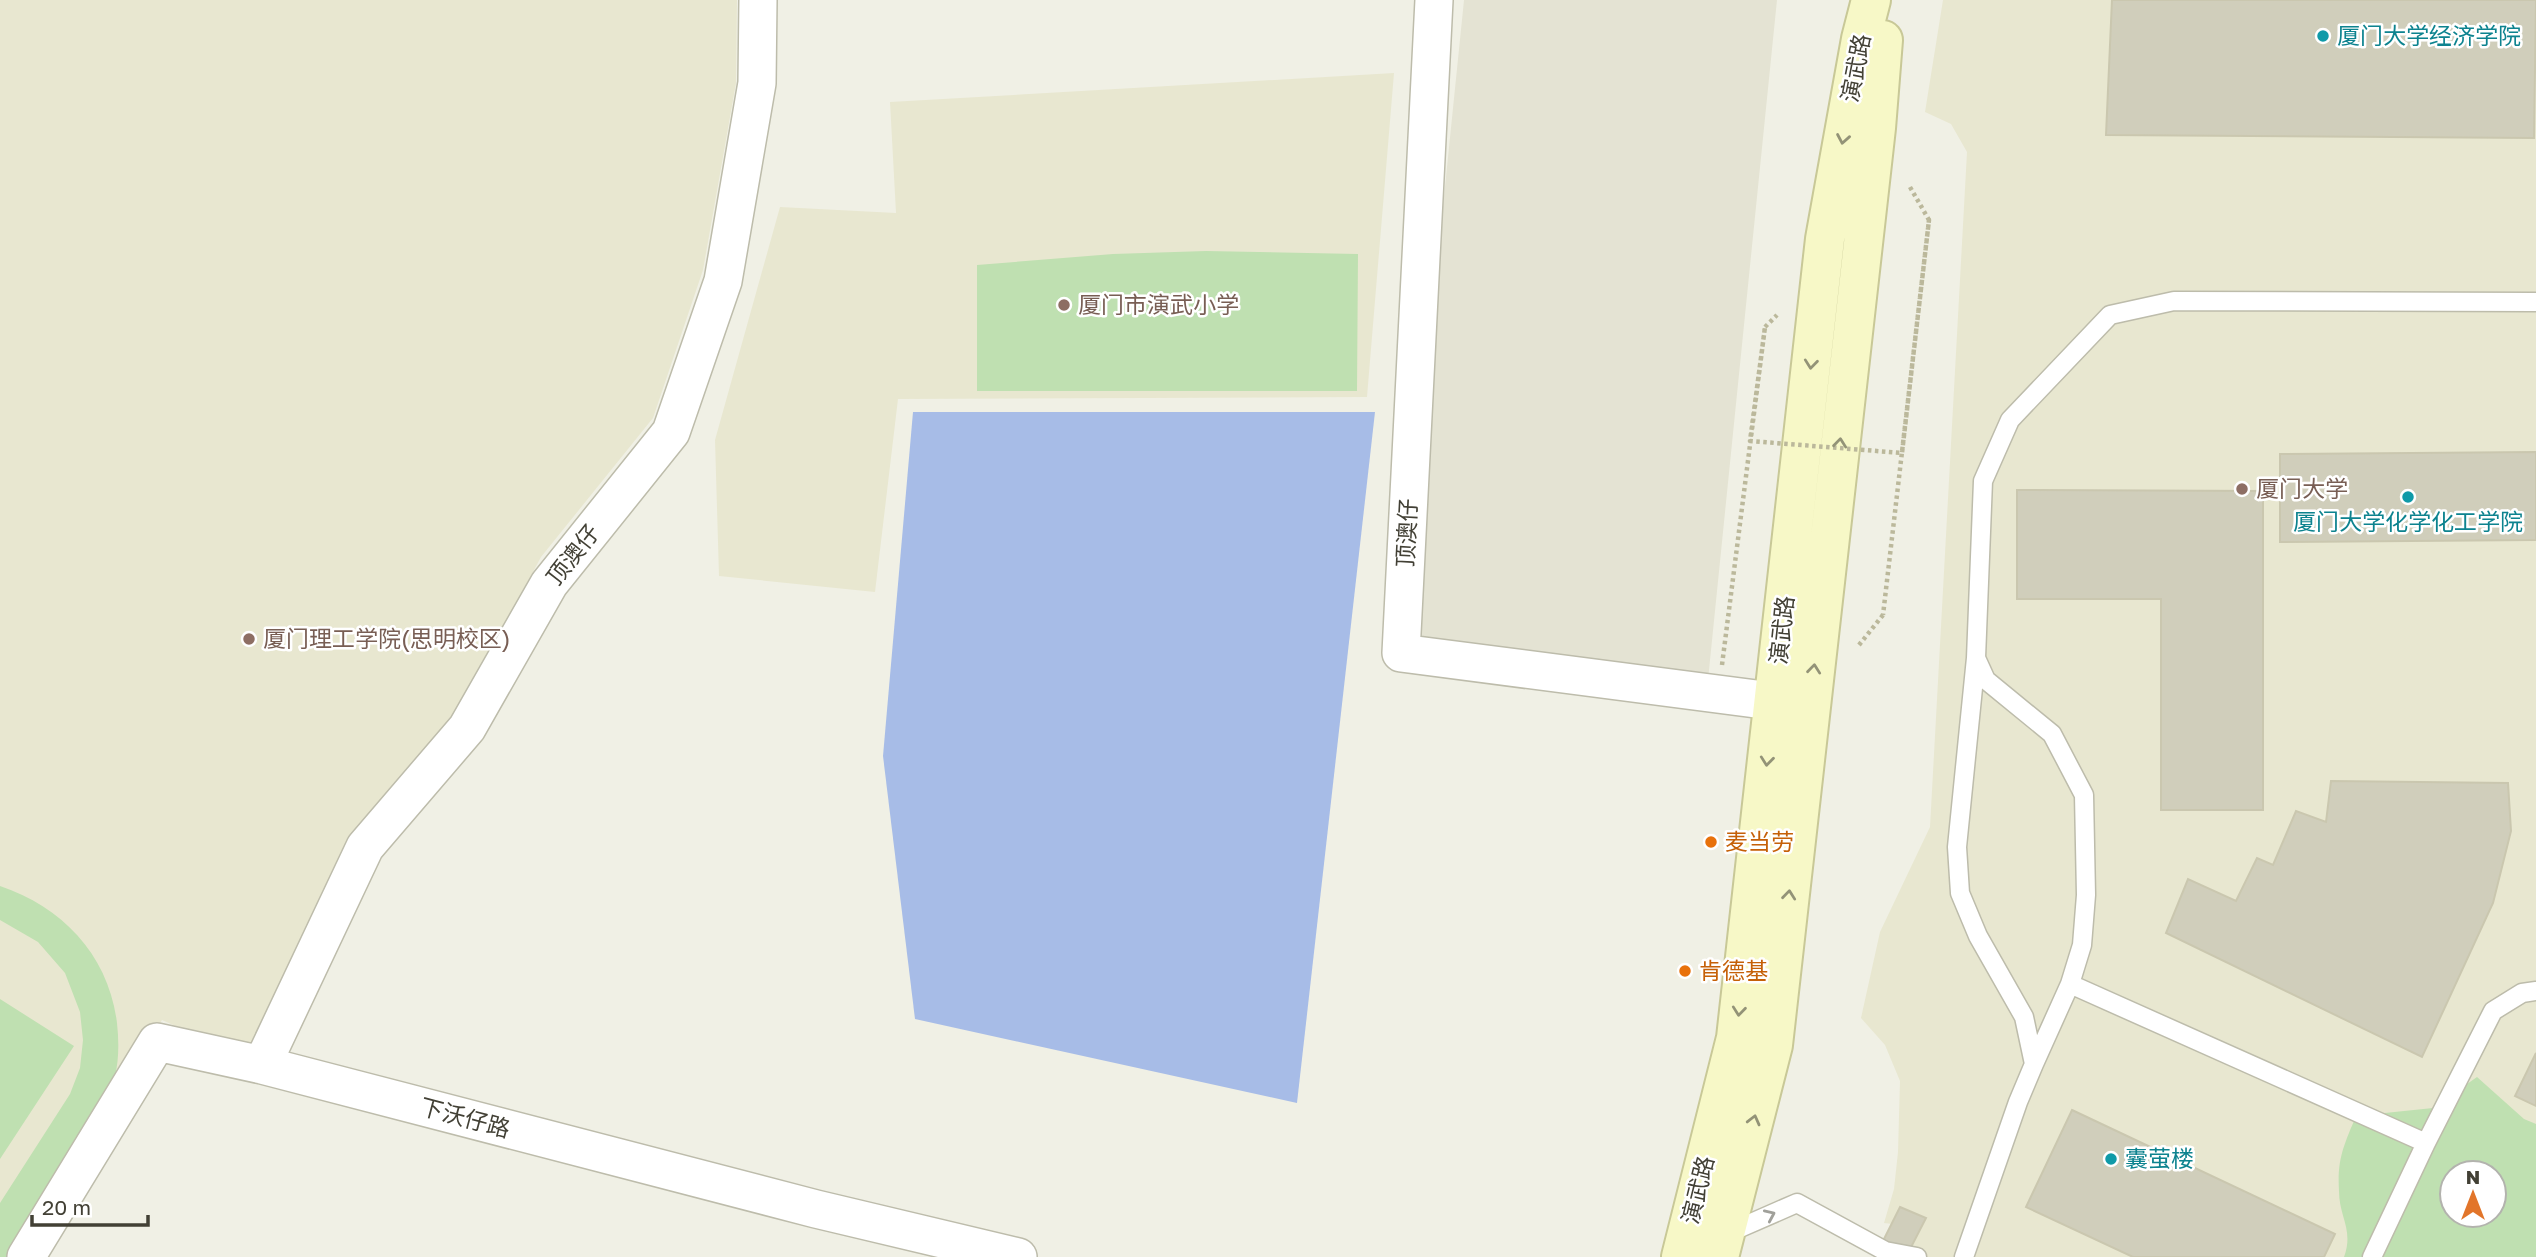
<svg xmlns="http://www.w3.org/2000/svg" width="2536" height="1257" font-family="'Golos Text','Noto Sans SC',sans-serif">
  <style>
    .residential { fill: #e4e3d3 }
    .education { fill: #e8e7d0; fill-rule: evenodd }
    .green { fill: #bfe0b1; fill-rule: evenodd }
    .water { fill: #a7bce7 }
    .building { fill: #d0cebb; stroke: #cac7af; stroke-width: 2 }
    .lines { fill: none; stroke-linecap: round; stroke-linejoin: round }
    .lane-casing { stroke: #bdbcab; stroke-width: 21 }
    .street-casing { stroke: #bdbcab; stroke-width: 40 }
    .secondary-casing { stroke: #c8c897; stroke-width: 42 }
    .path { stroke: #bbb89b; stroke-width: 4.5; stroke-dasharray: 3.5 3.5; stroke-linecap: butt }
    .lane { stroke: #fff; stroke-width: 18 }
    .street { stroke: #fff; stroke-width: 37 }
    .secondary { stroke: #f7f8c7; stroke-width: 38 }
    .path-bridge { stroke: #bbb89b; stroke-width: 4.5; stroke-dasharray: 3.5 3.5; stroke-linecap: butt }
    .oneway { stroke: #939377 }
    .oneway2 { stroke: #a0a09a }
    .culture-dot { fill: #0f9aa8; stroke: #fff; stroke-width: 2.5 }
    .education-dot { fill: #8d6e63; stroke: #fff; stroke-width: 2.5 }
    .food-dot { fill: #e8710a; stroke: #fff; stroke-width: 2.5 }
    .labels { text-anchor: middle; stroke-width: 5; stroke-linejoin: round; paint-order: stroke }
    .culture-label { font-size: 23px; fill: #0d838f; stroke: #fff; text-anchor: start }
    .street-label { font-size: 23px; fill: #424035; stroke: #fff }
    .education-label { font-size: 23px; fill: #785e54; stroke: #fff; text-anchor: start }
    .food-label { font-size: 23px; fill: #c56008; stroke: #fff; text-anchor: start }
  </style>
  <rect width="100%" height="100%" fill="#f0f0e5"/>
  <!-- residential -->
  <path class="residential" d="M1464,0H1777L1708,680L1398,648Z"/>
  <!-- education -->
  <path class="education" d="M0,0H737L736,83L703,270L653,418L541,557L454,720L353,833L272,1034L241,1055L162,1020L17,1257H0Z
    M1943,0H2536V1257H1882L1901,1225L1884,1223L1894,1189L1898,1152L1900,1081L1885,1045L1861,1018L1880,932L1930,827L1967,152L1951,124L1925,112ZM2452,1173H2494V1215H2452Z
    M1394,73L1367,397L898,399L875,592L719,576L715,440L780,207L896,213L890,102Z"/>
  <!-- green -->
  <path class="green" d="M1206,251L1358,254L1357,391H977V265L1113,254Z
    M0,886C63,907 109,956 117,1023C119,1041 119,1060 115,1076C110,1094 95,1112 86,1128C62,1171 37,1214 12,1257H0V1203L70,1094L80,1068L83,1040L80,1012L65,973L38,942L0,920Z
    M0,999L74,1046L0,1159Z
    M2477,1077L2524,1119L2536,1124V1257H2344C2354,1230 2339,1217 2339,1191C2337,1159 2344,1145 2356,1116L2433,1108ZM2452,1173H2494V1215H2452Z"/>
  <!-- water -->
  <path class="water" d="M913,412H1375L1297,1103L915,1019L883,756Z"/>
  <!-- building -->
  <path class="building" d="M2112,0H2536L2534,138L2106,135Z
    M2536,452V540L2280,542V454Z
    M2017,490L2263,491V810H2161V599H2017Z
    M2331,781L2508,783L2511,831L2493,903L2422,1057L2166,933L2188,879L2236,901L2257,858L2273,865L2296,811L2326,822Z
    M2536,1053V1106L2515,1096Z
    M2072,1110L2335,1234L2324,1257H2133L2026,1207Z
    M1900,1207L1926,1218L1906,1257H1875Z"/>
  <g class="lines">
    <!-- lane casing -->
    <g class="lane-casing">
      <path id="lane" d="M1976,658L1986,680L2052,734L2084,795L2086,895L2082,945L2070,984L2034,1064
        M2070,984L2426,1143L2493,1011L2522,993L2536,991
        M1734,1224L1733,1231L1797,1203L1885,1251L1917,1257
        M1964,1257L2018,1102L2034,1064L2024,1017L1978,936L1960,893L1957,847L1976,658L1983,481L2010,420L2110,315L2174,301L2536,302
        M2372,1257L2426,1143"/>
    </g>
    <!-- street casing -->
    <g class="street-casing">
      <path id="street" d="M1434,0L1401,653L1802,705
        M262,1065L365,847L467,728L549,584L671,432L723,281L757,83L758,0
        M26,1257L157,1042L262,1065L816,1209L1018,1257"/>
    </g>
    <!-- secondary casing -->
    <g class="secondary-casing">
      <path id="secondary" d="M1681,1257L1736,1038L1825,239L1861,39L1871,0
        M1719,1257L1773,1045L1876,128L1883,40"/>
    </g>
    <!-- path -->
    <path class="path" d="M1910,187L1929,220
      M1765,327L1777,315
      M1859,645L1883,615"/>
    <!-- lane -->
    <use href="#lane" class="lane"/>
    <!-- street -->
    <use href="#street" class="street"/>
    <!-- secondary -->
    <use href="#secondary" class="secondary"/>
    <!-- path-bridge -->
    <path class="path-bridge" d="M1722,665L1765,327L1750,441L1902,453L1929,220L1883,615"/>
  </g>
  <!-- one-way arrows -->
  <defs><path id="oneway-chevron" d="M-2-3.5L2.5 0L-2 3.5" fill="none" stroke-width="1.6" stroke-linecap="round" stroke-linejoin="round" transform="scale(1.75)"/></defs>
  <g class="oneway">
    <use href="#oneway-chevron" transform="translate(1843 139) rotate(100)"/>
    <use href="#oneway-chevron" transform="translate(1811 364) rotate(96)"/>
    <use href="#oneway-chevron" transform="translate(1840 443) rotate(-84)"/>
    <use href="#oneway-chevron" transform="translate(1814 669) rotate(-84)"/>
    <use href="#oneway-chevron" transform="translate(1767 761) rotate(96)"/>
    <use href="#oneway-chevron" transform="translate(1789 895) rotate(-84)"/>
    <use href="#oneway-chevron" transform="translate(1739 1011) rotate(96)"/>
    <use href="#oneway-chevron" transform="translate(1754 1120) rotate(-76)"/>
  </g>
  <use class="oneway2" href="#oneway-chevron" transform="translate(1770 1215) rotate(-24)"/>
  <!-- markers -->
  <g class="culture-dot">
    <circle cx="2323" cy="36" r="7"/>
    <circle cx="2408" cy="497" r="7"/>
    <circle cx="2111" cy="1159" r="7"/>
  </g>
  <g class="education-dot">
    <circle cx="1064" cy="305" r="7"/>
    <circle cx="2242" cy="489" r="7"/>
    <circle cx="249" cy="639" r="7"/>
  </g>
  <g class="food-dot">
    <circle cx="1711" cy="842" r="7"/>
    <circle cx="1685" cy="971" r="7"/>
  </g>
  <g class="labels">
    <!-- culture labels -->
    <g class="culture-label">
      <text x="2337" y="44">厦门大学经济学院</text>
      <text x="2408" y="530" text-anchor="middle">厦门大学化学化工学院</text>
      <text x="2125" y="1167">囊萤楼</text>
    </g>
    <!-- street labels -->
    <g class="street-label">
      <text transform="translate(1856 68) rotate(-79)" y="8">演武路</text>
      <text transform="translate(1407 533) rotate(-87)" y="8">顶澳仔</text>
      <text transform="translate(573 555) rotate(-52)" y="8">顶澳仔</text>
      <text transform="translate(1782 630) rotate(-84)" y="8">演武路</text>
      <text transform="translate(465 1118) rotate(15)" y="8">下沃仔路</text>
      <text transform="translate(1698 1190) rotate(-76)" y="8">演武路</text>
    </g>
    <!-- education labels -->
    <g class="education-label">
      <text x="1078" y="313">厦门市演武小学</text>
      <text x="2256" y="497">厦门大学</text>
      <text x="263" y="647">厦门理工学院(思明校区)</text>
    </g>
    <!-- food labels -->
    <g class="food-label">
      <text x="1725" y="850">麦当劳</text>
      <text x="1699" y="979">肯德基</text>
    </g>
  </g>
  <!-- north arrow -->
  <g transform="translate(2473 1194)"><circle r="33" fill="#ffffff" stroke="#b3b3ae" stroke-width="2"/>
  <path d="M0-5L12 26L0 18L-12 26Z" fill="#e2752a"/>
  <text y="-10" font-size="19" font-weight="bold" text-anchor="middle" fill="#424035">N</text>
  </g>
  <!-- scale -->
  <path d="M32 1215v10h116v-10" fill="none" stroke="#424035" stroke-width="3.5"/>
  <text x="42" y="1215" font-size="21" fill="#424035" stroke="#ffffff" stroke-width="5" paint-order="stroke">20 m</text>
</svg>
